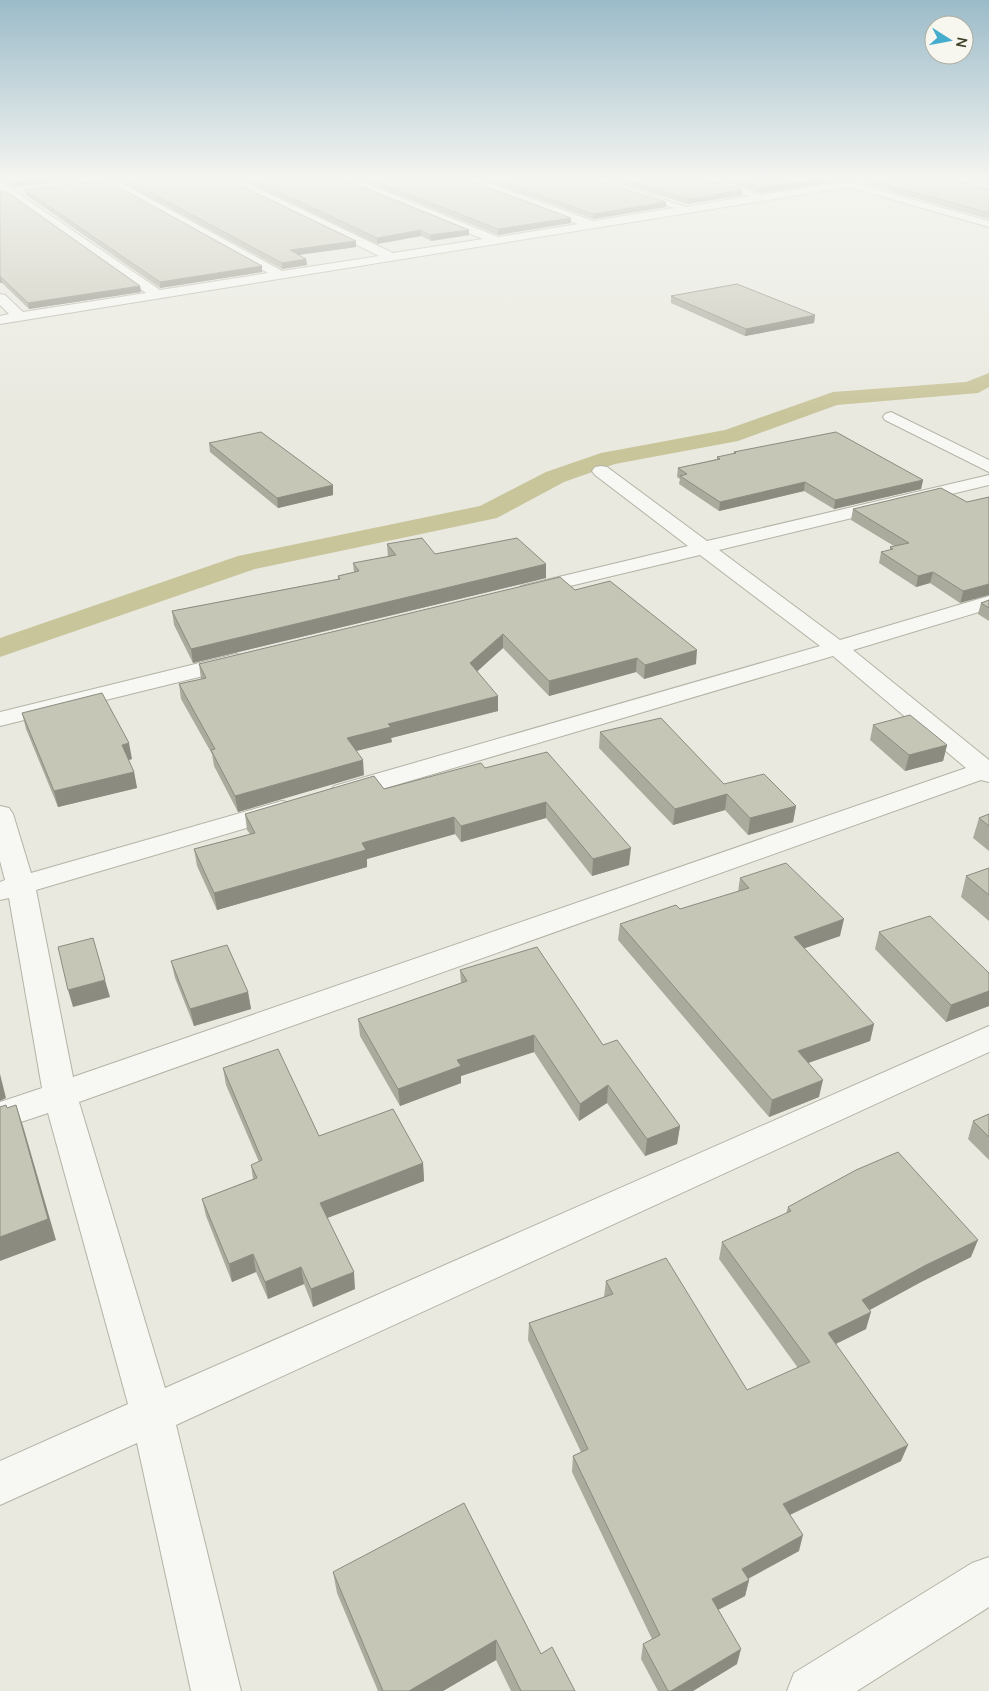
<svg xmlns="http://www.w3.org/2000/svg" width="989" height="1691" font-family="Manrope,sans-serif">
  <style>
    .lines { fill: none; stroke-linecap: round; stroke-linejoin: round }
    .canal { fill: #c9c59b; fill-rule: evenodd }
    .street-casing { stroke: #b3b3a5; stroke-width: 2 }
    .street { fill: #f7f7f3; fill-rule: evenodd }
    .wall { fill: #aaaa9d }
    .shaded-wall { fill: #8b8b80 }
    .building { fill: #c6c6b7; stroke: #8b8b80 }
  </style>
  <rect width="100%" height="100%" fill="#e9e9e0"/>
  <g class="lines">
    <!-- canal -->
    <path class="canal" d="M989,373V387L978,393L837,405L738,441L615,464L564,482L497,518L255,569L0,657V638L238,556L480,506L546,472L601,453L725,430L833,392L966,382Z"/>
    <!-- street casing -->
    <g class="street-casing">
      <path id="street" d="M101,178H112L282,271L379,256L225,180L224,178H236L393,253L483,239L340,180L339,178H352L498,237L578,224L462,180L461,178H474L593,221L674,208L586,180L585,178H599L686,207L750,196L697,180L696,178H710L761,195L868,178H889L888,180L861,185L989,221V227L849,187L0,324V316L9,314L0,305V294L5,295L23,312L146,293L0,189V181L160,290L268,273L117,190Z
        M941,178H956L989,186V192L942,180Z
        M891,412L989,460V472L885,420L883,417L885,414Z
        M601,466L607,467L707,541L989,475V485L719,550L840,640L989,596V609L853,650L989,760V782L981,780L79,1102L165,1388L989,1026V1052L176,1425L241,1691H191L137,1443L0,1505V1461L128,1404L48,1113L0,1129V1102L42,1088L9,898L0,900V882L5,880L0,861V806L9,808L13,814L31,873L282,801L291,803L295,809L291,815L36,890L73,1077L966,768L833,656L352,798L343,800L334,798L330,792L334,786L820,646L700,555L528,596L521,594L518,590L521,586L688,546L595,475L592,471L595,467Z
        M236,654L244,656L247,661L244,666L0,726V712Z
        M989,1557V1607L857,1691H787L794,1673L972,1563Z"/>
    </g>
    <!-- street -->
    <use href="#street" class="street"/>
  </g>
  <!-- wall -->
  <path class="wall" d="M0,178H89L13,187L0,179Z
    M123,178L356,241V247L298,255L306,259L307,265L282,269L123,183Z
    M239,178H341L469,235L431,241L421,236L377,244Z
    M356,178H463L571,223L498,235Z
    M478,178H588L666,202V207L593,219Z
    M604,178H700L742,190V195L688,204Z
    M715,178H859L761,193Z
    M962,178H989V184Z
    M870,180L989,189V219L869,185Z
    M25,190L262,266V272L160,288L26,195Z
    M0,192L140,286L141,292L29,309L2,283H0Z
    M671,296L815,315L814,323L745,336L671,303Z
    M209,443L333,495L278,508L210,452Z
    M734,452L923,480L921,489L834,509L804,491L719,511L679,484L680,479L677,477L678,468L717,459V457L733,454Z
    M989,497L960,603L930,583L916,587L879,563L881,552L890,550V547L894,546L851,520L853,509L967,502Z
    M387,544L435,554L546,564V578L193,663L174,625L172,611L338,579V576L354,572L353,563L388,557Z
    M575,590L696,664L644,679L636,672L549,696L503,648L477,671L498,711L391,738L392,742L356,751L364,775L238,812L214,766L212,754L181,699L179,684L201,679L199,664Z
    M989,600V621L978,614L981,603Z
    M22,713L132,759L128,760L134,772L137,788L58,807L26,729Z
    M873,725L947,745L943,761L905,771L870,740Z
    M600,732L724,784L796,806L793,822L748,835L725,810L673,825L599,748Z
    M547,752L629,865L592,876L546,818L461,842L455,834L367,859V867L217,910L197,866L194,849L250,834L247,830L245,814L384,789L485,768Z
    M989,814V851L973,838L979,818Z
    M989,868V921L961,897L966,876Z
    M740,878L840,936L804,948L874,1024L870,1041L808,1063L819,1097L769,1117L618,940L620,924L680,909L738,892Z
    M879,932L989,973V1006L946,1022L875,949Z
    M171,961L248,992L251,1009L194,1026L175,978Z
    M460,970L603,1045L680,1126L677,1144L645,1156L607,1103L579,1121L534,1052L461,1076V1083L400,1106L360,1036L358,1019L461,983Z
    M223,1068L319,1136L423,1163L424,1181L327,1218L355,1289L313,1307L304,1284L268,1299L256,1272L232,1282L206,1216L202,1199L253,1179L251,1165L259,1162L226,1085Z
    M989,1114V1160L968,1139L973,1121Z
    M788,1207L971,1257L921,1282L869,1310L866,1329L836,1344L901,1461L790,1515L799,1551L748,1579L749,1580L745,1596L718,1610L737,1664L693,1691H658L641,1659L643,1644L652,1639L572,1472L573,1456L581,1452L528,1340L529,1323L604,1297L606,1281L747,1390L798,1368L719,1259L722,1242L786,1214Z
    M333,1572L541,1654L575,1691H511L496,1660L443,1691H378L337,1593Z"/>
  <!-- shaded-wall -->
  <path class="shaded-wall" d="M48,178H89L13,187L12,182Z
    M828,178H859L761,193L762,188Z
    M742,190V195L688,204L689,199Z
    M666,202V207L593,219V214Z
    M571,218V223L498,235V229Z
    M421,230V236L377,244V238Z
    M469,230V235L431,241L430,235Z
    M356,241V247L290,256V250Z
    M306,259L307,265L282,269V263Z
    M262,266V272L160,288V282Z
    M0,277H1L2,283H0Z
    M140,286L141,292L29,309L28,303Z
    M815,315L814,323L745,336L746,329Z
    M923,480L921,489L834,509L835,500Z
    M805,482L804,491L719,511L720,502Z
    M333,485V495L278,508L277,498Z
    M546,564V578L193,663L191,649Z
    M933,572L930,583L916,587L918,576Z
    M989,584V595L960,603L963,591Z
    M503,634V648L470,678V663Z
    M697,650L696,664L644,679L645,665Z
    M637,658L636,672L549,696V681Z
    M498,696V711L391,738L392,742L348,753L347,738L388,724Z
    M129,743L132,759L125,761L122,745Z
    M947,745L943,761L905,771L909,755Z
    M363,760L364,775L238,812L235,796Z
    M134,772L137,788L58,807L54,791Z
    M727,794L725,810L673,825L675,809Z
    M546,802V818L461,842V826Z
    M796,806L793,822L748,835L750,818Z
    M454,817L455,834L367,859V867L217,910L214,893L362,843Z
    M631,848L629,865L592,876L593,859Z
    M844,919L840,936L791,953L794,937Z
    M105,980L110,997L73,1007L68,990Z
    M989,991V1006L946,1022L951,1005Z
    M248,992L251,1009L194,1026L190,1009Z
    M874,1024L870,1041L794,1068L798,1051Z
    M534,1035V1052L461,1076V1083L400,1106L398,1089L457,1060Z
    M0,1074L6,1098L0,1101Z
    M823,1080L819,1097L769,1117L772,1100Z
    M608,1085L607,1103L579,1121L580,1104Z
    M16,1105L23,1126L56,1240L0,1261V1237Z
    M680,1126L677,1144L645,1156L647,1139Z
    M423,1163L424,1181L322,1220L320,1203Z
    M978,1240L971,1257L921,1282L857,1317L862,1300L926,1265Z
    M253,1254L256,1272L232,1282L229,1264Z
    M301,1267L304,1284L268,1299L265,1282Z
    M354,1272L355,1289L313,1307L311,1289Z
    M871,1312L866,1329L823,1350L828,1333Z
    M908,1445L901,1461L779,1520L783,1504Z
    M803,1535L799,1551L738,1584L742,1569Z
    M749,1580L745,1596L708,1615L712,1599Z
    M496,1640V1660L443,1691H409Z
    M741,1649L737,1664L693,1691H671Z"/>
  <!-- building -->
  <path class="building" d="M5,178H48L12,182Z
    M123,178H225L356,241L290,250L306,259L282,263Z
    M249,178H341L469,230L430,235L421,230L377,238Z
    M368,178H463L571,218L498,229Z
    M492,178H588L666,202L593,214Z
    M620,178H700L742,190L689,199Z
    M730,178H828L762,188Z
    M885,178H946L989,189V213L870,180Z
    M106,180L262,266L160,282L25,190Z
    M0,192H7L140,286L28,303L1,277H0Z
    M737,284L815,315L746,329L671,296Z
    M261,432L333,485L277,498L209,443Z
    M836,432L923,480L835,500L805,482L720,502L680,476L687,474L678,468L720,459L717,457L736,453L734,452Z
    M941,488L967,502L989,497V584L963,591L933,572L918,576L881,552L893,549L890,547L909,543L853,509Z
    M422,538L435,554L517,538L546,564L191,649L172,611L340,579L338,576L359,571L353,563L396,555L387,544Z
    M560,577L575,590L610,581L697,650L645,665L637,658L549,681L503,634L470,663L498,696L388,724L391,727L347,738L363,760L235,796L211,750L215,749L179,684L206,678L199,664Z
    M989,600V608L981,603Z
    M102,693L129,743L122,745L134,772L54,791L22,713Z
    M910,715L947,745L909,755L873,725Z
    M661,718L724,784L764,774L796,806L750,818L727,794L675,809L600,732Z
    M547,752L631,848L593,859L546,802L461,826L454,817L362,843L366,850L214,893L194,849L255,833L245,814L374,776L384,789L481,763L485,768Z
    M989,814V826L979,818Z
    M786,863L844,919L794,937L874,1024L798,1051L823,1080L772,1100L620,924L676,905L680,909L749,888L740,878Z
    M989,868V895L966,876Z
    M930,916L989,973V991L951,1005L879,932Z
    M93,938L105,980L68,990L58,947Z
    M227,945L248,992L190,1009L171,961Z
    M537,947L603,1045L617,1040L680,1126L647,1139L608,1085L580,1104L534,1035L457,1060L461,1066L398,1089L358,1019L467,981L460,970Z
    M278,1049L319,1136L393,1109L423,1163L320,1203L354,1272L311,1289L301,1267L265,1282L253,1254L229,1264L202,1199L257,1178L251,1165L262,1160L223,1068Z
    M6,1105L7,1108L16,1105L48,1219L0,1237V1107Z
    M989,1114V1137L973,1121Z
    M898,1152L978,1240L926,1265L862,1300L871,1312L828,1333L908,1445L783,1504L803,1535L742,1569L749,1580L712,1599L741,1649L671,1691H668L643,1644L660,1635L573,1456L588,1449L529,1323L613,1294L606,1281L666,1258L747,1390L810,1362L722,1242L791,1211L788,1207L856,1170Z
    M464,1503L541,1654L552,1647L575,1691H521L496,1640L409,1691H383L333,1572Z"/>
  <!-- sky -->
  <linearGradient id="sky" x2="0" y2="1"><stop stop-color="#9bbbc9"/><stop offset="0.43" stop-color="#f5f5f1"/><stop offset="1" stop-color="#f5f5f1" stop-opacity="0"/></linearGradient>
  <rect width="989" height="414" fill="url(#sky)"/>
  <!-- north arrow -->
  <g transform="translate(949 40) rotate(101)"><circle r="24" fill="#f7f7f0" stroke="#aeaea0"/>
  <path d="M0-4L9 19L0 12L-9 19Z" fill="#45acce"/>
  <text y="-8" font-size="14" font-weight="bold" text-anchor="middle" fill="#404129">N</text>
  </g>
</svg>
